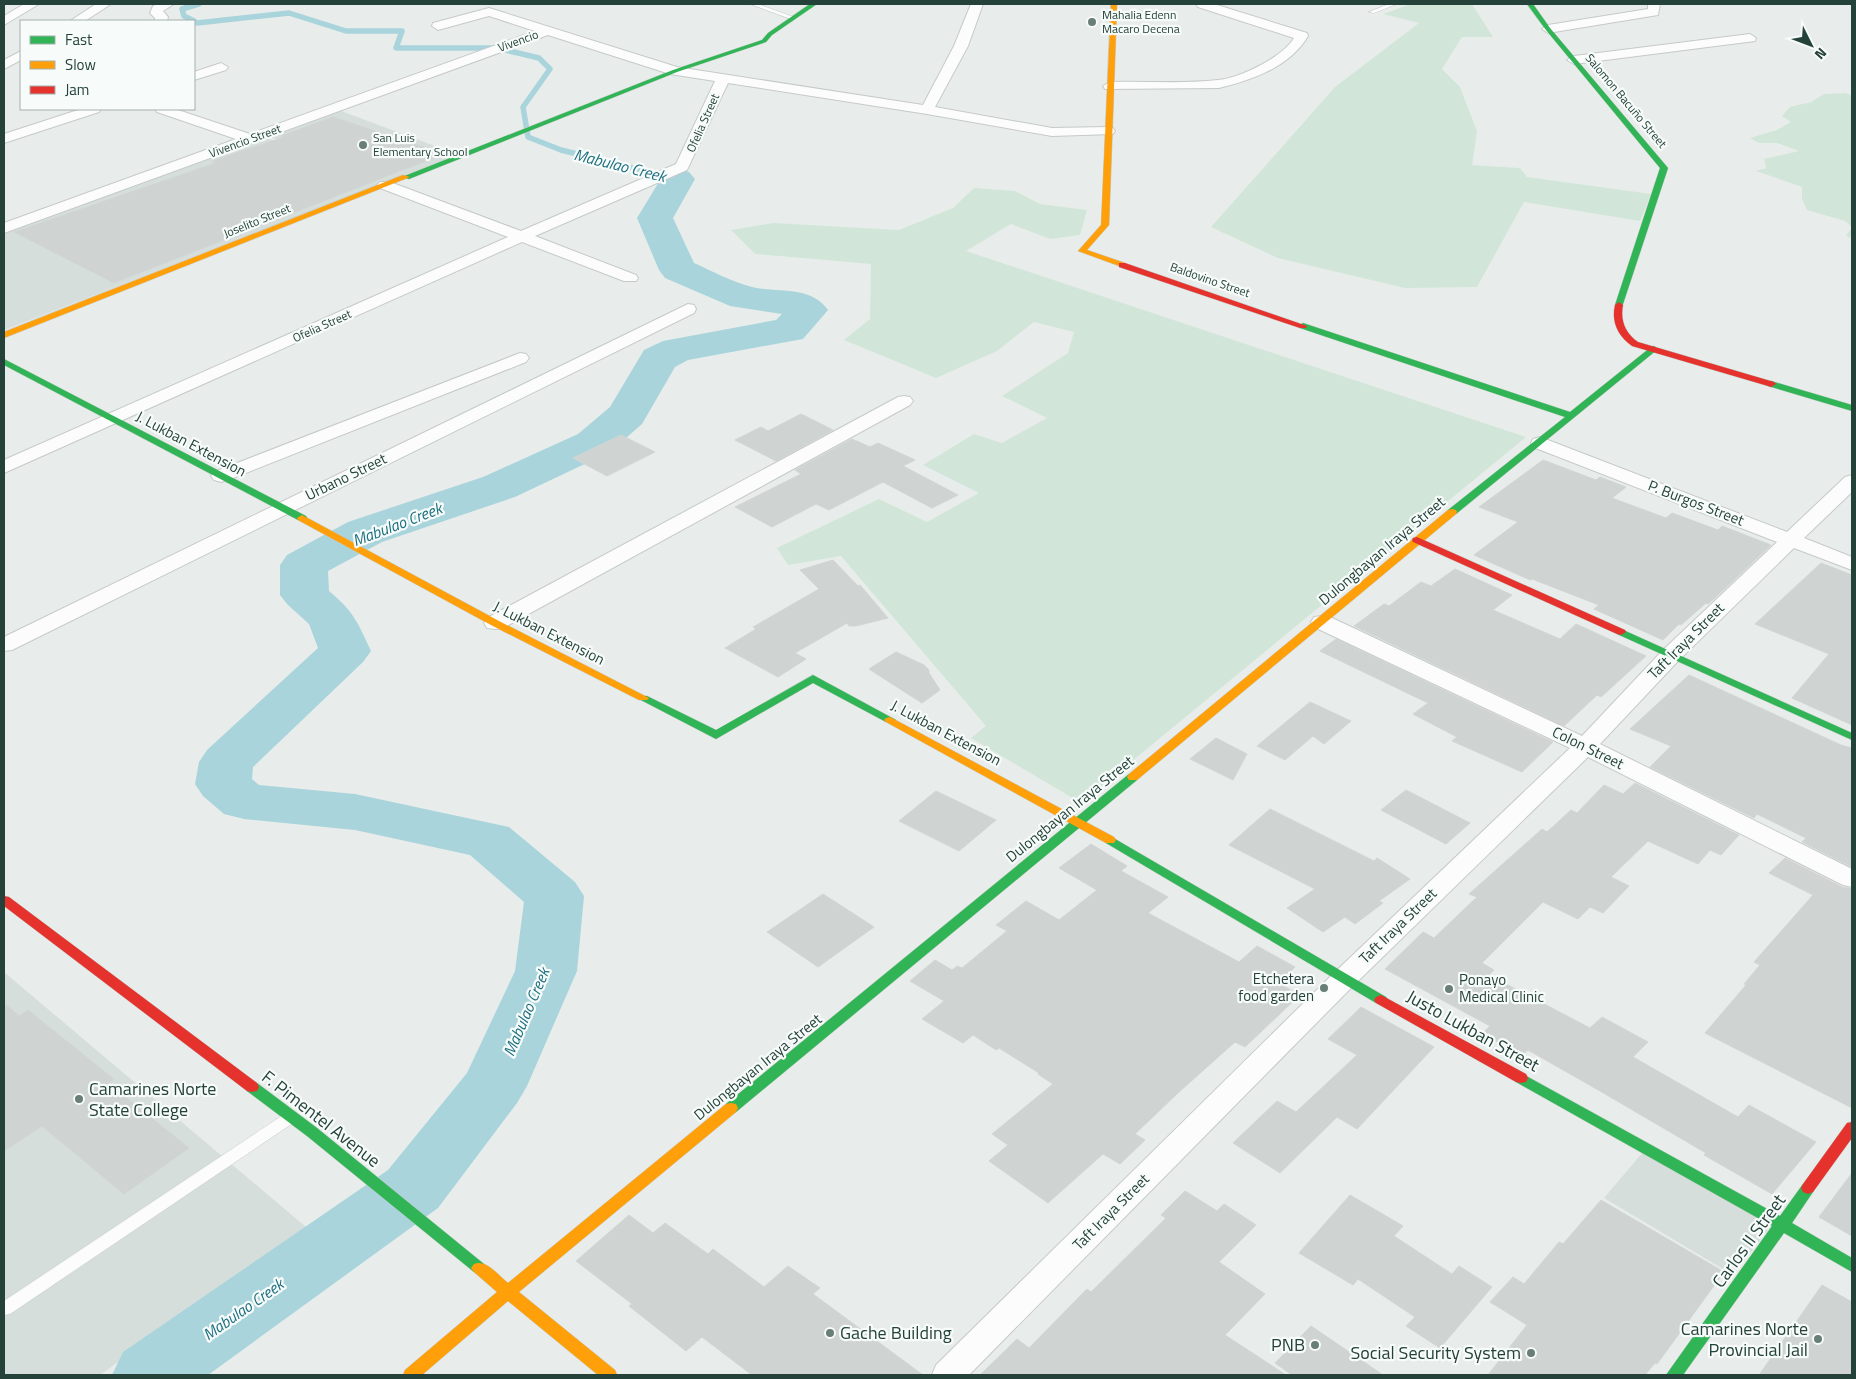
<svg xmlns="http://www.w3.org/2000/svg" width="1856" height="1379" font-family="'Titillium Web',sans-serif">
  <style>
    .built { fill: #d6dedb }
    .green { fill: #d1e6d8 }
    .lines { fill: none; stroke-linecap: round; stroke-linejoin: round }
    .stream { stroke: #a9d4db; stroke-width: 5.5 }
    .river { fill: #a9d4db; fill-rule: evenodd }
    .building { fill: #cfd4d2; stroke: #d1d6d4 }
    .lane-casing { stroke: #c5cac8; stroke-width: 1 }
    .street-casing { stroke: #c5cac8; stroke-width: 2 }
    .fast-casing { stroke: #c3cbc8; stroke-width: 1 }
    .slow-casing { stroke: #c3cbc8; stroke-width: 1 }
    .jam-casing { stroke: #c3cbc8; stroke-width: 1 }
    .lane { fill: #fcfcfc; fill-rule: evenodd }
    .street { fill: #fcfcfc; fill-rule: evenodd }
    .fast { fill: #30b455; fill-rule: evenodd }
    .slow { fill: #ff9f0a; fill-rule: evenodd }
    .jam { fill: #e5322d; fill-rule: evenodd }
    .poi-dot { fill: #697e78; stroke: #f7fbf9; stroke-width: 2 }
    .labels { text-anchor: middle; stroke-width: 4.5; stroke-linejoin: round; paint-order: stroke }
    .far-poi-label { font-size: 12px; fill: #24423a; stroke: #f7fbf9; text-anchor: start }
    .far-street-label { font-size: 12px; fill: #24423a; stroke: #f7fbf9 }
    .street-label { font-size: 15px; fill: #24423a; stroke: #f7fbf9 }
    .poi-label { font-size: 15px; fill: #24423a; stroke: #f7fbf9; text-anchor: end }
    .water-label { font-size: 16px; font-style: italic; fill: #1c6f80; stroke: #f7fbf9 }
    .near-street-label { font-size: 18px; fill: #24423a; stroke: #f7fbf9 }
    .near-poi-label { font-size: 18px; fill: #24423a; stroke: #f7fbf9; text-anchor: end }
  </style>
  <rect width="100%" height="100%" fill="#e8edeb"/>
  <!-- built -->
  <path class="built" d="M341,111L459,155L385,183L268,136Z
    M267,138L384,183L4,330V231Z
    M4,972L306,1227L100,1375H4Z
    M1643,1152L1771,1226L1733,1275L1604,1198Z"/>
  <!-- green -->
  <path class="green" d="M1411,4H1472L1493,37H1462L1442,69L1460,87L1477,131L1472,165L1520,168L1527,177L1651,194L1640,221L1524,202L1477,287L1405,288L1278,258L1211,227L1335,87L1419,23L1383,14Z
    M1846,93L1852,96V238L1846,236L1852,227L1845,221L1807,210L1802,199V187L1756,171L1766,168L1764,159L1799,151L1777,143H1759L1750,138L1777,130L1791,122L1782,116L1790,107L1811,102L1824,94Z
    M974,188L1015,191L1040,204L1087,210L1080,235L1050,239L1011,224L966,251L1526,437L1081,803L971,738L986,726L841,556L788,565L777,548L879,499L927,522L979,493L923,465L974,434L1002,443L1047,418L1002,396L1068,353L1074,332L1034,322L997,351L936,378L844,340L870,319L871,264L755,254L731,230L773,223L899,230L953,208Z"/>
  <g class="lines">
    <!-- stream -->
    <path class="stream" d="M194,21L197,23L289,13L346,31H402L396,48H497L539,58L550,69L523,107L528,137L561,150L677,179
      M194,21L184,16L182,9L199,4"/>
    <!-- river -->
    <path class="river" d="M677,168L689,172L695,179L673,218L694,263C712,271 732,282 752,287C777,293 811,285 828,310L803,339L688,360L675,367L642,424L610,452L515,497L382,542L328,571L329,591C354,612 357,621 371,651L363,662L253,767L252,779L259,785L355,794L509,827L575,882L584,896L577,971L527,1086L517,1103L438,1208L208,1375H112L123,1352L388,1170L467,1073L515,971L524,902L470,855L355,830L244,819L224,814L203,796L195,784L199,762L207,750L318,648L309,624L288,605L280,595V565L287,555L348,522L483,477L578,434L610,407L644,350L663,341L776,320L782,314L730,306L665,278L659,270L637,218L665,172Z"/>
  </g>
  <!-- building -->
  <path class="building" d="M333,117L444,154L114,283L14,232L216,163L212,161L284,137L281,136Z
    M801,414L833,430L776,461L735,440L761,427L768,431Z
    M621,435L655,452L607,476L573,458Z
    M852,439L870,447L878,443L915,460L903,466L958,495L932,508L883,482L829,510L816,504L772,527L735,507L801,474L795,470Z
    M1543,460L1596,480L1600,477L1626,487L1612,498L1666,518L1672,513L1718,530L1722,526L1771,545L1716,597L1708,604L1706,603L1681,625L1679,624L1663,640L1594,609L1599,605L1532,579L1530,580L1474,555L1518,522L1479,507Z
    M833,560L858,586L860,585L888,618L856,626H849L847,623L795,653L806,659L778,677L725,648L756,629L753,627L819,589L800,570Z
    M1821,563L1852,575V725L1792,698L1829,654L1755,624Z
    M1455,569L1512,595L1493,610L1560,639L1576,624L1646,656L1601,697L1597,695L1564,726L1354,626L1384,604L1389,606L1421,582L1431,586Z
    M1336,639L1553,742L1522,772L1452,741L1457,737L1413,714L1428,703L1320,651Z
    M896,652L924,665L929,670V673L940,690L922,703L869,669Z
    M1689,675L1841,745L1852,748V867L1802,842L1806,838L1757,814L1754,818L1650,767L1671,746L1630,729Z
    M1310,702L1351,721L1324,744L1313,736L1285,760L1257,746Z
    M1216,738L1247,754L1233,780L1190,759Z
    M1635,783L1739,835L1721,855L1710,850L1698,864L1648,841L1611,877L1629,886L1603,913L1590,907L1578,919L1543,902L1482,963L1494,970L1489,975L1590,1028L1602,1017L1648,1042L1633,1057L1738,1117L1749,1105L1816,1142L1772,1194L1704,1155L1706,1153L1600,1091L1528,1050L1522,1055L1482,1034L1490,1026L1385,969L1423,932L1434,938L1477,897L1469,894L1542,829L1547,832L1571,810L1577,813L1604,785L1623,794Z
    M1406,790L1470,823L1446,844L1381,810Z
    M936,791L996,820L959,851L899,821Z
    M1270,809L1374,861L1377,858L1410,879L1379,901L1383,903L1355,924L1345,917L1323,932L1287,908L1315,889L1229,845Z
    M1091,844L1127,866L1121,871L1168,897L1148,913L1239,962L1257,946L1295,967L1278,983L1300,995L1245,1047L1235,1042L1179,1092L1135,1134L1145,1140L1120,1164L1103,1154L1048,1203L989,1161L1008,1145L992,1134L1053,1084L1038,1074L1039,1073L999,1048L996,1050L973,1035L963,1043L922,1019L944,1001L910,981L935,960L952,970L957,966L962,968L1007,931L996,925L1026,901L1059,920L1097,890L1059,868Z
    M1785,858L1842,887L1852,889V1108L1705,1033L1746,985L1744,984L1760,965L1754,962L1813,895L1769,873Z
    M823,894L874,927L818,967L767,932Z
    M4,1003L19,1016L28,1010L114,1079L108,1083L189,1148L124,1194L42,1126L4,1151Z
    M1361,1007L1434,1047L1357,1129L1337,1117L1280,1173L1233,1143L1277,1101L1296,1112L1357,1055L1328,1039Z
    M1852,1173V1236L1819,1217Z
    M1185,1191L1217,1211L1224,1204L1256,1225L1219,1262L1265,1294L1225,1335L1286,1375H980L1017,1339L1029,1348L1087,1289L1091,1292L1166,1218L1161,1215Z
    M1350,1195L1403,1226L1394,1236L1452,1274L1459,1266L1492,1287L1440,1348L1406,1326L1415,1317L1358,1279L1353,1285L1299,1253Z
    M1601,1200L1724,1272L1657,1364L1655,1363L1645,1375H1488L1527,1325L1490,1302L1513,1277L1524,1284L1559,1242L1563,1244Z
    M629,1215L653,1233L665,1223L708,1254L713,1249L764,1287L788,1266L820,1288L813,1294L923,1375H752L702,1337L686,1351L629,1306L632,1304L576,1261Z
    M1822,1285L1852,1302V1375H1759Z
    M1311,1326L1383,1375H1292L1275,1363Z"/>
  <g class="lines">
    <!-- lane casing -->
    <g class="lane-casing">
      <path id="lane" d="M750,4H758L796,18L791,19Z
        M1389,4H1397L1374,13L1369,12Z
        M291,1112L296,1113L298,1117L296,1121L10,1314L4,1315V1301L286,1113Z"/>
    </g>
    <!-- street casing -->
    <g class="street-casing">
      <path id="street" d="M24,4H39L4,25V16Z
        M96,4H111L85,21H70Z
        M158,4H174L163,11L168,17L167,21H155V18L150,13L153,6Z
        M971,4H983L968,46L935,107L1052,128L1108,127L1113,128L1115,131L1113,134L1052,136L927,114L728,83L687,170L535,236L636,275L638,278L636,281H624L522,242L4,473V460L508,237L380,188L377,185L380,182H390L521,231L676,164L715,81L670,74L548,35L4,233V223L236,139L157,112L155,109H175L250,134L535,31L489,16L438,30L432,26L433,23L489,8L677,67L923,105L954,46Z
        M1196,4H1214L1307,33L1308,36C1290,67 1252,80 1219,88L1105,89L1103,86L1110,82C1146,81 1183,84 1218,80C1240,78 1283,57 1294,38L1198,7Z
        M1648,4H1660L1658,15L1548,33L1542,29L1548,25L1648,9Z
        M1750,34L1756,38L1755,41L1574,64L1567,60L1574,56Z
        M21,51V60L4,69V60Z
        M221,63L228,67L226,70L194,80V72Z
        M81,109H101L99,112L4,143V134Z
        M688,304L694,305L696,309L694,313L12,650L4,651V637Z
        M520,353L526,354L529,358L526,362L228,480L221,482L214,480L211,476L214,472Z
        M904,396L910,397L913,401L910,405L503,628L495,629L487,628L484,623L487,618L898,397Z
        M1540,437L1787,532L1845,477L1852,475V492L1804,538L1852,557V570L1794,548L1679,660L1600,744L1852,869V887L1843,885L1588,757L1353,986L969,1375H932L936,1365L1335,972L1570,748L1314,627L1311,622L1314,617L1322,616L1330,617L1582,736L1663,650L1777,542L1533,447L1531,443L1533,439Z"/>
    </g>
    <!-- fast casing -->
    <g class="fast-casing">
      <path id="fast" d="M810,4H817L772,35L766,42L677,72L409,179L402,177L673,70L762,40L768,33Z
        M1527,4H1533L1550,28L1668,168L1622,307L1619,308L1615,305L1660,168L1546,30Z
        M1303,323L1570,412L1651,347L1654,346L1658,349L1456,514H1448L1447,512L1448,510L1565,417L1300,328L1299,326Z
        M4,359L306,516L307,518L306,520H298L4,365Z
        M1771,381L1852,405V411L1768,386L1766,384Z
        M1621,629L1852,733V740L1617,634L1616,632L1617,630Z
        M813,675L896,720L894,722H886L813,683L716,739L637,698L639,696H647L716,730Z
        M1133,773L1137,774L1139,777L1137,780L736,1112L731,1113L726,1112L724,1108L726,1104L1129,774Z
        M1110,836L1386,997L1388,1000L1386,1003H1376L1106,843L1104,840L1106,837Z
        M1521,1073L1780,1216L1803,1184L1808,1182L1813,1184L1815,1188L1813,1192L1792,1223L1852,1258V1272L1784,1233L1683,1375H1666L1772,1226L1516,1082L1514,1078L1516,1074Z
        M252,1082L257,1083L317,1128L484,1264L487,1268L484,1272L479,1274L474,1272L307,1136L247,1091L245,1087L247,1083Z"/>
    </g>
    <!-- slow casing -->
    <g class="slow-casing">
      <path id="slow" d="M1111,4H1117L1109,225L1087,250L1125,263L1126,265L1122,267L1078,251L1101,225Z
        M403,175L410,177L4,338V332Z
        M1452,509L1456,510L1457,512L1456,514L1137,780H1129L1127,777L1129,774L1448,510Z
        M302,515L499,621L649,698L647,700H639L491,625L298,520L297,518Z
        M890,717L1114,837L1116,840L1114,843H1106L886,722L884,720L886,718Z
        M731,1103L736,1104L738,1108L736,1112L519,1292L615,1370L617,1375H598L508,1301L422,1375H403L405,1370L497,1292L474,1272L471,1268L474,1264C486,1259 498,1275 508,1283L726,1104Z"/>
    </g>
    <!-- jam casing -->
    <g class="jam-casing">
      <path id="jam" d="M1119,263H1125L1307,326L1306,328H1300L1119,267Z
        M1619,302L1623,305C1620,320 1625,333 1638,342L1774,382L1776,384L1771,387L1768,386L1632,346C1618,336 1611,322 1615,305Z
        M1417,537L1625,630L1626,632L1621,635L1617,634L1413,542L1412,540L1413,538Z
        M4,896L9,897L257,1083L259,1087L257,1091L252,1092L247,1091L4,906Z
        M1381,995L1526,1074L1528,1078L1526,1082L1521,1083L1516,1082L1376,1003L1374,1000L1376,997Z
        M1852,1122V1138L1813,1192L1808,1194L1803,1192L1801,1188L1803,1184L1847,1123Z"/>
    </g>
    <!-- lane -->
    <use href="#lane" class="lane"/>
    <!-- street -->
    <use href="#street" class="street"/>
    <!-- fast -->
    <use href="#fast" class="fast"/>
    <!-- slow -->
    <use href="#slow" class="slow"/>
    <!-- jam -->
    <use href="#jam" class="jam"/>
  </g>
  <!-- markers -->
  <g class="poi-dot">
    <circle cx="1092" cy="22" r="5"/>
    <circle cx="363" cy="145" r="5"/>
    <circle cx="1324" cy="988" r="5"/>
    <circle cx="1449" cy="989" r="5"/>
    <circle cx="79" cy="1099" r="5"/>
    <circle cx="830" cy="1333" r="5"/>
    <circle cx="1818" cy="1339" r="5"/>
    <circle cx="1315" cy="1345" r="5"/>
    <circle cx="1531" cy="1353" r="5"/>
  </g>
  <g class="labels">
    <!-- far-poi labels -->
    <g class="far-poi-label">
      <text x="1102" y="19">Mahalia Edenn<tspan x="1102" dy="14">Macaro Decena</tspan></text>
      <text x="373" y="142">San Luis<tspan x="373" dy="14">Elementary School</tspan></text>
    </g>
    <!-- far-street labels -->
    <g class="far-street-label">
      <text transform="translate(518 41) rotate(-20)" y="4">Vivencio</text>
      <text transform="translate(1626 101) rotate(50)" y="4">Salomon Bacuño Street</text>
      <text transform="translate(703 123) rotate(-66)" y="4">Ofelia Street</text>
      <text transform="translate(245 141) rotate(-20)" y="4">Vivencio Street</text>
      <text transform="translate(257 221) rotate(-22)" y="4">Joselito Street</text>
      <text transform="translate(1210 280) rotate(19)" y="4">Baldovino Street</text>
      <text transform="translate(322 326) rotate(-24)" y="4">Ofelia Street</text>
    </g>
    <!-- street labels -->
    <g class="street-label">
      <text transform="translate(191 444) rotate(28)" y="5">J. Lukban Extension</text>
      <text transform="translate(346 477) rotate(-26)" y="5">Urbano Street</text>
      <text transform="translate(1696 503) rotate(21)" y="5">P. Burgos Street</text>
      <text transform="translate(1382 551) rotate(-40)" y="5">Dulongbayan Iraya Street</text>
      <text transform="translate(549 633) rotate(27)" y="5">J. Lukban Extension</text>
      <text transform="translate(1686 641) rotate(-45)" y="5">Taft Iraya Street</text>
      <text transform="translate(946 733) rotate(28)" y="5">J. Lukban Extension</text>
      <text transform="translate(1588 748) rotate(26)" y="5">Colon Street</text>
      <text transform="translate(1070 809) rotate(-39)" y="5">Dulongbayan Iraya Street</text>
      <text transform="translate(1398 926) rotate(-44)" y="5">Taft Iraya Street</text>
      <text transform="translate(758 1067) rotate(-39)" y="5">Dulongbayan Iraya Street</text>
      <text transform="translate(1111 1212) rotate(-45)" y="5">Taft Iraya Street</text>
    </g>
    <!-- poi labels -->
    <g class="poi-label">
      <text x="1314" y="984">Etchetera<tspan x="1314" dy="17">food garden</tspan></text>
      <text x="1459" y="985" text-anchor="start">Ponayo<tspan x="1459" dy="17">Medical Clinic</tspan></text>
    </g>
    <!-- water labels -->
    <g class="water-label">
      <text transform="translate(620 165) rotate(14)" y="6">Mabulao Creek</text>
      <text transform="translate(397 524) rotate(-21)" y="6">Mabulao Creek</text>
      <text transform="translate(526 1012) rotate(-67)" y="6">Mabulao Creek</text>
      <text transform="translate(243 1309) rotate(-35)" y="6">Mabulao Creek</text>
    </g>
    <!-- near-street labels -->
    <g class="near-street-label">
      <text transform="translate(1473 1031) rotate(29)" y="6">Justo Lukban Street</text>
      <text transform="translate(321 1119) rotate(38)" y="6">F. Pimentel Avenue</text>
      <text transform="translate(1749 1241) rotate(-54)" y="6">Carlos II Street</text>
    </g>
    <!-- near-poi labels -->
    <g class="near-poi-label">
      <text x="89" y="1095" text-anchor="start">Camarines Norte<tspan x="89" dy="21">State College</tspan></text>
      <text x="1808" y="1335">Camarines Norte<tspan x="1808" dy="21">Provincial Jail</tspan></text>
      <text x="840" y="1339" text-anchor="start">Gache Building</text>
      <text x="1305" y="1351">PNB</text>
      <text x="1521" y="1359">Social Security System</text>
    </g>
  </g>
  <!-- border -->
  <rect width="1856" height="1379" fill="none" stroke="#24423a" stroke-width="10"/>
  <!-- legend -->
  <rect x="20" y="20" width="175" height="90" fill="#f7fbf9" stroke="#a3b1ad"/>
  <rect x="30" y="36" width="25" height="8" fill="#30b455" stroke="#a3b1ad"/>
  <text x="65" y="45" font-size="15" fill="#24423a">Fast</text>
  <rect x="30" y="61" width="25" height="8" fill="#ff9f0a" stroke="#a3b1ad"/>
  <text x="65" y="70" font-size="15" fill="#24423a">Slow</text>
  <rect x="30" y="86" width="25" height="8" fill="#e5322d" stroke="#a3b1ad"/>
  <text x="65" y="95" font-size="15" fill="#24423a">Jam</text>
  <!-- north arrow -->
  <g transform="translate(1811 45) rotate(132)" stroke="#f7fbf9" stroke-width="4" paint-order="stroke">
  <path d="M0-4L9 19L0 12L-9 19Z" fill="#24423a"/>
  <text y="-8" font-size="14" font-weight="bold" text-anchor="middle" fill="#24423a">N</text>
  </g>
</svg>
